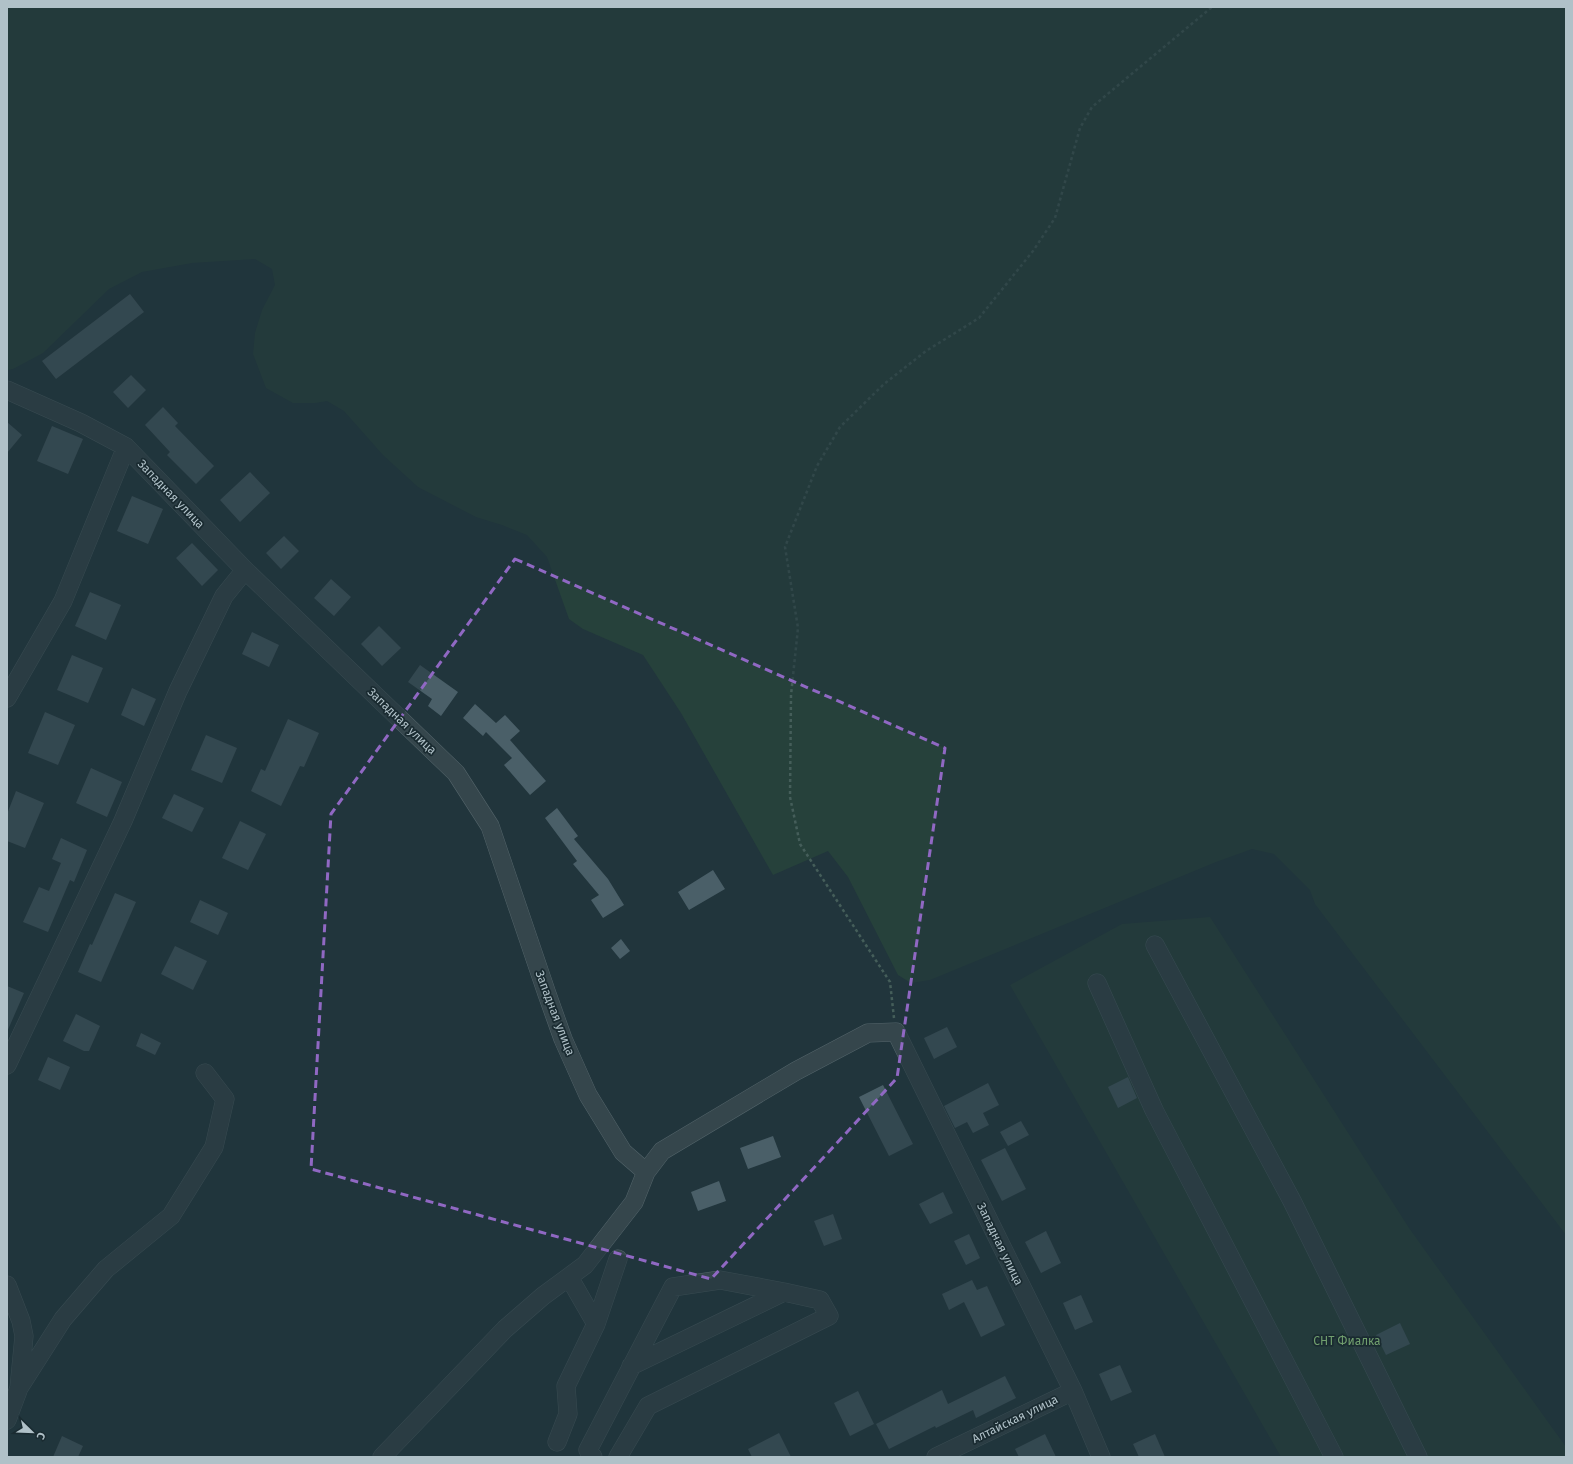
<svg xmlns="http://www.w3.org/2000/svg" width="1573" height="1464" font-family="'Fira Sans',sans-serif">
  <style>
    .green { fill: #26413b }
    .building { fill: #4a5f68 }
    .lines { fill: none; stroke-linecap: round; stroke-linejoin: round }
    .minor-casing { stroke: #53646a; stroke-width: 19 }
    .path { stroke: #455e5a; stroke-width: 2.5; stroke-dasharray: 3 3; stroke-linecap: butt }
    .minor { stroke: #35464c; stroke-width: 18 }
    .marked { fill: none; stroke: #9068c3; stroke-width: 3; stroke-dasharray: 8 5; stroke-linejoin: round }
    .labels { text-anchor: middle; stroke-width: 3.5; stroke-linejoin: round; paint-order: stroke }
    .street-label { font-size: 12px; fill: #b0c1c8; stroke: #1a2b31 }
    .park-label { font-size: 12px; fill: #719f6e; stroke: #1a2b31 }
  </style>
  <rect width="100%" height="100%" fill="#21353c"/>
  <!-- green -->
  <path class="green" d="M7,7H1566V1235L1315,904L1310,890L1274,854L1252,849L1216,862L930,980L911,983L898,975L848,877L828,851L773,875L681,713L643,655L583,629L569,619L547,557L527,535L502,525L476,517L418,487L383,455L344,411L327,401L315,403H293L266,388L253,354L255,333L262,310L275,285L272,269L255,259L192,263L142,272L109,289L43,353L13,369L7,370Z
    M1210,917L1409,1228L1566,1447V1457H1281L1010,985L1122,924Z"/>
  <!-- building -->
  <path class="building" d="M130,294L144,312L56,379L42,361Z
    M131,375L146,390L128,408L113,392Z
    M163,407L178,423L175,426L214,466L196,484L167,455L170,452L145,425Z
    M7,422L22,435L7,453Z
    M52,426L83,439L68,474L37,461Z
    M250,472L270,493L240,522L220,500Z
    M132,496L163,509L148,544L117,531Z
    M284,536L299,551L281,569L266,553Z
    M192,543L218,570L202,586L176,558Z
    M331,579L351,597L334,616L314,598Z
    M90,592L121,605L106,640L75,626Z
    M379,626L401,648L382,666L361,644Z
    M252,632L279,645L269,667L242,654Z
    M72,655L103,668L88,703L57,690Z
    M420,665L458,692L441,716L428,706L432,699L408,682Z
    M132,688L156,699L144,726L121,715Z
    M475,704L496,723L505,715L520,731L510,740L546,781L530,795L504,765L512,758L486,732L483,736L463,718Z
    M45,712L75,725L58,765L28,753Z
    M288,719L319,733L304,767L300,766L281,806L251,791L261,769L265,771Z
    M206,735L237,748L222,783L191,770Z
    M91,768L122,782L107,817L76,803Z
    M16,791L44,803L25,848L7,841V814Z
    M174,794L204,808L192,832L162,818Z
    M557,808L578,836L574,839L608,879L624,905L603,918L591,900L599,895L573,864L577,861L545,818Z
    M240,821L266,834L248,870L222,858Z
    M61,838L87,850L74,882L70,880L48,932L23,922L39,887L49,891L61,863L52,859Z
    M713,870L725,889L689,910L678,892Z
    M115,893L136,902L101,982L78,972L90,944L92,945Z
    M200,900L228,913L218,935L190,922Z
    M621,939L630,951L620,959L611,948Z
    M175,946L207,961L193,990L161,974Z
    M7,986L24,993L7,1032Z
    M76,1014L100,1026L89,1051H84L63,1041Z
    M947,1027L957,1047L934,1059L924,1038Z
    M141,1033L161,1043L155,1055L136,1046Z
    M48,1057L70,1067L60,1090L38,1080Z
    M1128,1077L1137,1098L1118,1108L1108,1087Z
    M988,1083L999,1105L983,1113L989,1125L973,1133L967,1122L955,1128L944,1106Z
    M883,1085L913,1144L889,1156L859,1097Z
    M1021,1121L1029,1135L1008,1146L1000,1132Z
    M773,1136L781,1157L748,1169L740,1148Z
    M1005,1148L1026,1189L1002,1201L981,1160Z
    M719,1181L726,1201L698,1211L691,1192Z
    M943,1192L953,1213L930,1224L919,1204Z
    M833,1214L842,1239L824,1246L814,1221Z
    M1046,1231L1061,1263L1041,1273L1025,1242Z
    M969,1234L980,1258L966,1265L954,1241Z
    M972,1280L977,1290L987,1286L1005,1325L981,1337L964,1302L949,1310L942,1294Z
    M1081,1295L1093,1322L1075,1330L1063,1303Z
    M1400,1323L1410,1344L1386,1355L1376,1335Z
    M1120,1365L1132,1392L1111,1401L1099,1374Z
    M1005,1376L1016,1398L976,1418L973,1410L936,1428L935,1426L889,1449L876,1424L942,1390L948,1404Z
    M858,1391L874,1424L850,1436L834,1403Z
    M779,1433L791,1457H752L748,1449Z
    M1045,1434L1056,1457H1019L1015,1449Z
    M1155,1434L1165,1457H1139L1133,1444Z
    M62,1436L83,1446L78,1457H53Z"/>
  <g class="lines">
    <!-- minor casing -->
    <g class="minor-casing">
      <path id="minor" d="M7,390L81,423L126,447L245,570L456,773L490,826L547,994L563,1039L588,1095L623,1152L646,1172
        M7,698L63,601L126,447
        M1155,945L1292,1201L1418,1457
        M1097,983L1154,1110L1334,1457
        M7,1065L123,821L178,691L224,596L245,570
        M569,1277L596,1324L618,1259
        M7,1285L21,1321L24,1336L19,1388L7,1420
        M631,1366L784,1292
        M19,1388L63,1319L106,1269L171,1216L214,1147L225,1099L205,1073
        M557,1442L568,1414L566,1386L596,1324
        M382,1457L505,1329L543,1296L585,1265L634,1202L646,1172L662,1151L796,1071L868,1033L896,1032L1073,1391L1101,1457
        M593,1457L588,1450L673,1287L720,1280L784,1292L820,1300L829,1316L648,1406L618,1457
        M936,1457L1073,1391"/>
    </g>
    <!-- path -->
    <path class="path" d="M894,1018L890,982L800,844L790,797L791,695L798,628L785,547L817,466L840,427L884,384L926,351L979,318L1033,251L1055,218L1080,128L1092,107L1212,7"/>
    <!-- minor -->
    <use href="#minor" class="minor"/>
  </g>
  <!-- marked area -->
  <path d="M0 0H1573V1464H0ZM515,559L945,748L897,1078L711,1279L311,1169L331,814Z" fill="#21353c" fill-opacity=".55" fill-rule="evenodd"/>
  <path class="marked" d="M515,559L945,748L897,1078L711,1279L311,1169L331,814Z"/>
  <g class="labels">
    <!-- street labels -->
    <g class="street-label">
      <text transform="translate(171 494) rotate(46)" y="4">Западная улица</text>
      <text transform="translate(402 721) rotate(44)" y="4">Западная улица</text>
      <text transform="translate(555 1013) rotate(69)" y="4">Западная улица</text>
      <text transform="translate(1000 1244) rotate(64)" y="4">Западная улица</text>
      <text transform="translate(1015 1419) rotate(-26)" y="4">Алтайская улица</text>
    </g>
    <!-- park labels -->
    <g class="park-label">
      <text x="1347" y="1345">СНТ Фиалка</text>
    </g>
  </g>
  <!-- border -->
  <rect width="1573" height="1464" fill="none" stroke="#b0c1c8" stroke-width="16"/>
  <!-- north arrow -->
  <g transform="translate(32 1432) rotate(113)" stroke="#1a2b31" stroke-width="3" paint-order="stroke">
  <path d="M0-3L7 15L0 10L-7 15Z" fill="#b0c1c8"/>
  <text y="-6" font-size="11" font-weight="bold" text-anchor="middle" fill="#b0c1c8">С</text>
  </g>
</svg>
